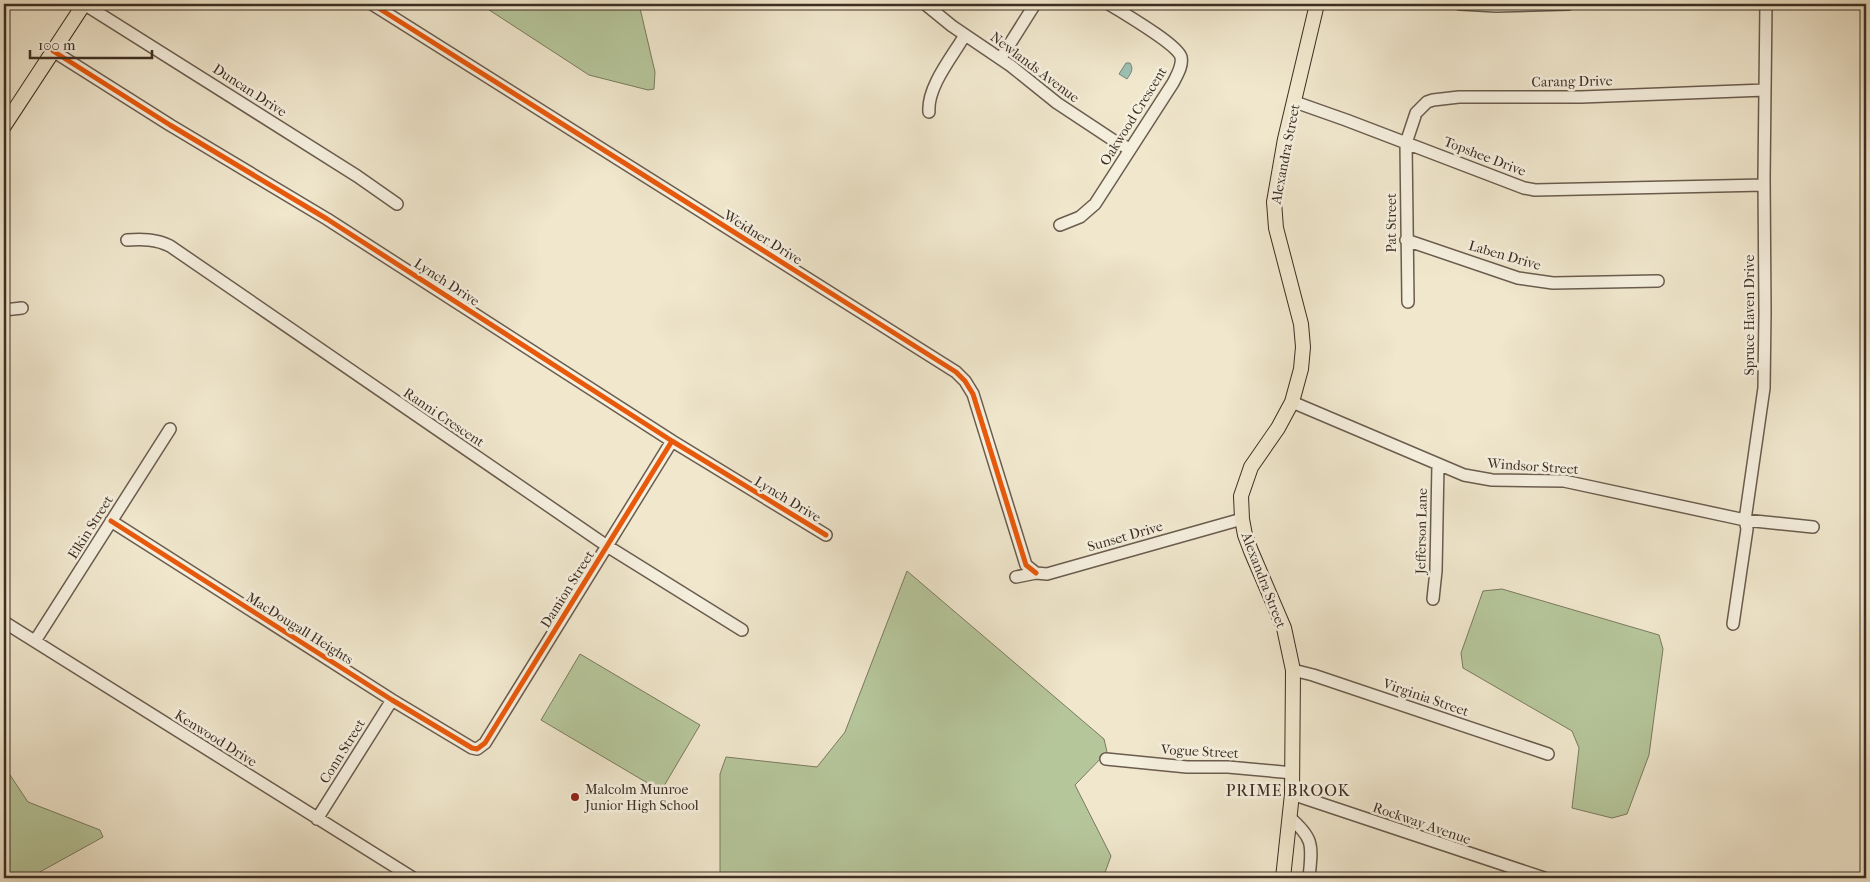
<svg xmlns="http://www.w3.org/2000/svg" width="1870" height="882" font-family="'IM FELL French Canon',serif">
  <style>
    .green { fill: #b6c69b; stroke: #7a7a5f }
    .water { fill: #9bc0b3; stroke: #758679 }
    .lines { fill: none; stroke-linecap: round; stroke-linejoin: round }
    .minor-casing { stroke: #6a5c4e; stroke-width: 14 }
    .major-casing { stroke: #3d2e23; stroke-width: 16 }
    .minor { stroke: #f5efde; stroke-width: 11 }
    .major { stroke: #f0e7cd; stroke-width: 14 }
    .cycleway-casing { stroke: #f5efde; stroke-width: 8 }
    .cycleway { stroke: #e8590c; stroke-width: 5 }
    .poi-dot { fill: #8f2418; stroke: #f5efde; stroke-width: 2 }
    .labels { text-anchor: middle; stroke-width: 5; stroke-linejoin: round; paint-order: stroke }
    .street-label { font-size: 14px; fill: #3d2e23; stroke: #f5efde }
    .poi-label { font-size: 14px; fill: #3d2e23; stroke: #f5efde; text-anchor: start }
    .quarter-label { font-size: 16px; letter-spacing: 1px; fill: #3d2e23; stroke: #f5efde }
  </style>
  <rect width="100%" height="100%" fill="#f0e7cd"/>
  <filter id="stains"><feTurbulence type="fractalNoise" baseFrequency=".004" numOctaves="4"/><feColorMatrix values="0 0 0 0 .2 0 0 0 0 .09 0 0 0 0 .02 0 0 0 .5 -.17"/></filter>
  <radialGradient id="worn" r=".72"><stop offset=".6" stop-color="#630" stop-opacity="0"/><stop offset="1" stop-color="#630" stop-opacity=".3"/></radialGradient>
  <!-- green -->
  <path class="green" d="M480,4H639L655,72L654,89L648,90L589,75Z
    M907,571L1104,739L1107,752L1075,785L1111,856L1103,878H720V774L726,757L817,767L845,732Z
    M1502,589L1659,635L1663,649L1649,755L1627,814L1612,818L1572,808L1579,748L1572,731L1463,668L1461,653L1483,591Z
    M580,654L700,725L661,791L541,720Z
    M4,766L28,802L100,830L103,837L29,878H4Z"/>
  <!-- water -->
  <path class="water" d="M1126,63H1130C1134,69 1131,73 1127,79L1119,74Z"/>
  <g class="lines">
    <!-- minor casing -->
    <g class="minor-casing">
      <path id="minor" d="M84,4L357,176L397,204
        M372,4L956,372L965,381L973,394L1026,565L1036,573
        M925,4L952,26L1011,66L1057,103L1116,142L1130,149
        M1460,4L1496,6L1569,4
        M53,51L170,125L327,219L672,441L826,535
        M1001,58L1035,4
        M1295,102L1346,120L1524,188L1535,190L1764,185
        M929,112C927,87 952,57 965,35
        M1060,225L1080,217L1095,204L1173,83C1177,75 1183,66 1181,57C1177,44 1123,13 1109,4
        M127,240C142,239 156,239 170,246L607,546L742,630
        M1406,240L1518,278L1553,283L1658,281
        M1408,302L1406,143L1416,113L1427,102L1433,100L1459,97H1581L1765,90
        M4,310L22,308
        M1292,402L1464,475L1492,480L1564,481L1745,520L1813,527
        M111,521L392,700L472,748L477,749L485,743L672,441
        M1016,577L1036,573L1047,574L1242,519
        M1433,599L1436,571L1438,464
        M4,622L413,878
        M1733,624L1747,529L1745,520L1764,388L1765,312L1764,177L1766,4
        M35,641L170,429
        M1293,670L1313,675L1548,754
        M1106,759L1187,767H1228L1293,773
        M1292,794L1544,878
        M1289,817C1315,839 1312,846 1309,878
        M317,819L392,700"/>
    </g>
    <!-- major casing -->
    <g class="major-casing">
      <path id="major" d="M4,126L84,4
        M1283,878L1292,794L1293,670L1284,628L1251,551L1245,535L1242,519L1241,496L1251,467L1278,428L1292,402L1301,369L1303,347L1301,324L1276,228L1274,202L1285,139L1317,4"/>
    </g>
    <!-- minor -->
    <use href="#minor" class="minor"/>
    <!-- major -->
    <use href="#major" class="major"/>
    <!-- cycleway casing -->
    <g class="cycleway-casing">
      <path id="cycleway" d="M372,4L956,372L965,381L973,394L1026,565L1036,573
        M53,51L170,125L327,219L672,441L826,535
        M111,521L392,700L472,748L477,749L485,743L672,441"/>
    </g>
    <!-- cycleway -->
    <use href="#cycleway" class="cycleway"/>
  </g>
  <!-- markers -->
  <circle class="poi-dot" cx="575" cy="797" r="5"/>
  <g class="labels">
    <!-- street labels -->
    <g class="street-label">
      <text transform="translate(1035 67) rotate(37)" y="5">Newlands Avenue</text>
      <text transform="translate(1572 81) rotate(-1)" y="5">Carang Drive</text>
      <text transform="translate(250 90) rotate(33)" y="5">Duncan Drive</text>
      <text transform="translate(1133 116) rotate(-58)" y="5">Oakwood Crescent</text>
      <text transform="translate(1285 154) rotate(-79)" y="5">Alexandra Street</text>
      <text transform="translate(1485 156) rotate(21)" y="5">Topshee Drive</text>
      <text transform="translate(1391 223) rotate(-90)" y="5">Pat Street</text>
      <text transform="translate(763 237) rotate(32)" y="5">Weidner Drive</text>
      <text transform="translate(1505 255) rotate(16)" y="5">Laben Drive</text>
      <text transform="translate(447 282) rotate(33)" y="5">Lynch Drive</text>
      <text transform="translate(1749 315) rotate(-90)" y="5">Spruce Haven Drive</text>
      <text transform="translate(444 417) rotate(34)" y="5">Ranni Crescent</text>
      <text transform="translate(1533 466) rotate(4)" y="5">Windsor Street</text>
      <text transform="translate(788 499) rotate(31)" y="5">Lynch Drive</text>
      <text transform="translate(90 527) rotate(-58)" y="5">Elkin Street</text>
      <text transform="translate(1421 531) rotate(-89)" y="5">Jefferson Lane</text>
      <text transform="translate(1125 536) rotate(-16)" y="5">Sunset Drive</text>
      <text transform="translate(1264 580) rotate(69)" y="5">Alexandra Street</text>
      <text transform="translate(567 589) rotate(-58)" y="5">Damion Street</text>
      <text transform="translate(300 628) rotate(32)" y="5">MacDougall Heights</text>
      <text transform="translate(1426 697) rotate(19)" y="5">Virginia Street</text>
      <text transform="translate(216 738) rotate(32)" y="5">Kenwood Drive</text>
      <text transform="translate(342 751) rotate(-58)" y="5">Conn Street</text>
      <text transform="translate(1200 751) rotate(3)" y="5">Vogue Street</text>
      <text transform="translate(1422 823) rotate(19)" y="5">Rockway Avenue</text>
    </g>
    <!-- poi labels -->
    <g class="poi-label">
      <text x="585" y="794">Malcolm Munroe<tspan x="585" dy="16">Junior High School</tspan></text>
    </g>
    <!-- quarter labels -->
    <g class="quarter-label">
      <text x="1288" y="796">PRIME BROOK</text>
    </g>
  </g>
  <!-- margin -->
  <rect width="1870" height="882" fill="none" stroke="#f0e7cd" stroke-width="20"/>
  <rect x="5" y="5" width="1860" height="872" fill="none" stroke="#3d2e23" stroke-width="2.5"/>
  <rect x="10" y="10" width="1850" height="862" fill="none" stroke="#3d2e23"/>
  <!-- scale -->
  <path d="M30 50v8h122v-8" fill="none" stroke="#3d2e23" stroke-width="2.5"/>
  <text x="38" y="50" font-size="15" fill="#3d2e23" stroke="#f5efde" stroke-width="4" paint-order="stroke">100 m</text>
  <rect width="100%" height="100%" filter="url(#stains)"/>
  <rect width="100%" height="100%" fill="url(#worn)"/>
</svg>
